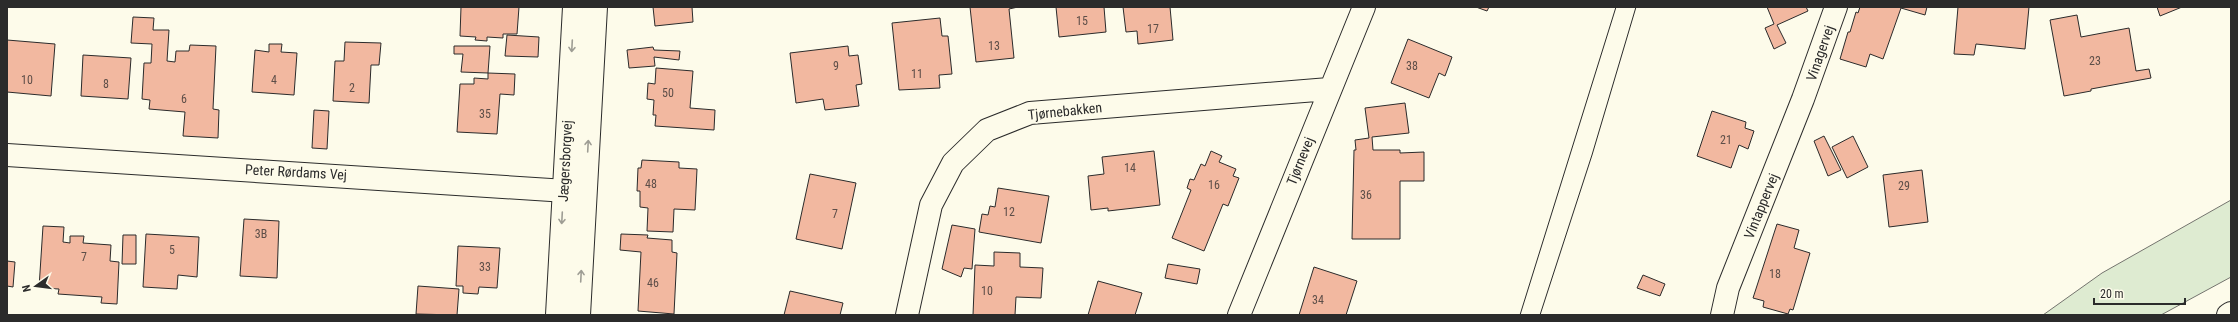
<svg xmlns="http://www.w3.org/2000/svg" width="2238" height="322" font-family="'Roboto Condensed',sans-serif">
  <style>
    .green { fill: #deebd1; stroke: #74746e }
    .building { fill: #f2b8a0; stroke: #2b2b2b }
    .lines { fill: none; stroke-linecap: round; stroke-linejoin: round }
    .minor-casing { stroke: #2b2b2b; stroke-width: 24 }
    .tertiary-casing { stroke: #2b2b2b; stroke-width: 24 }
    .motorway-casing { stroke: #2b2b2b; stroke-width: 24 }
    .minor { stroke: #fdfbea; stroke-width: 22 }
    .tertiary { stroke: #fdfbea; stroke-width: 22 }
    .motorway { stroke: #fdfbea; stroke-width: 22 }
    .tram { stroke: #2b2b2b; stroke-width: 1 }
    .oneway { stroke: #9e9d94 }
    .labels { text-anchor: middle; stroke-width: 3; stroke-linejoin: round; paint-order: stroke }
    .number-label { font-size: 12px; fill: #5d4e48 }
    .street-label { font-size: 14px; fill: #2b2b2b; stroke: #fdfbea }
  </style>
  <rect width="100%" height="100%" fill="#fdfbea"/>
  <!-- green -->
  <path class="green" d="M2231,200V277L2161,315H2043L2102,273Z"/>
  <!-- building -->
  <path class="building" d="M461,7H519L517,34H503V38L487,37V41L475,40L476,37L460,36Z
    M653,7H692L693,22L655,26Z
    M970,7H1018L1009,9L1014,58L976,62Z
    M1056,7H1104L1106,32L1059,37Z
    M1123,7H1170L1173,40L1138,44L1137,31L1126,32Z
    M1476,7H1489L1487,11Z
    M1767,7H1806L1808,11L1777,25L1786,43L1774,49L1765,28L1774,24Z
    M1860,7H1927L1925,15L1901,8L1883,59L1870,54L1866,67L1840,59L1848,32H1850L1856,12L1858,13Z
    M1958,7H2029L2025,49L1976,44L1974,55L1954,54Z
    M2157,7H2182L2160,16Z
    M2077,15L2081,37L2129,28L2136,71L2149,69L2151,78L2091,89V91L2064,96L2050,20Z
    M133,17L154,18L153,30H169L167,61L175,62L176,51H189L190,45L216,46L213,109L219,110L218,138L183,136L185,112L149,109L150,100L142,99L144,63H151L152,44L131,43Z
    M940,18L942,36H948L952,74L939,75L940,88L899,90L892,23Z
    M507,35L539,37L538,57L505,56Z
    M1408,39L1452,57L1445,76L1439,73L1429,98L1391,83Z
    M7,40L55,44L51,96L7,92Z
    M345,42L381,43L379,65H371L369,103L333,101L335,61H344Z
    M269,44H282L281,52L297,53L294,95L252,92L255,50L269,52Z
    M454,46H490L488,73L461,72L463,54H454Z
    M848,46L849,56L858,55L862,84L856,85L859,106L825,110L823,99L796,103L790,53Z
    M653,47L654,50L680,51L679,60L654,57L655,66L629,68L627,50Z
    M83,55L131,58L128,99L81,96Z
    M656,68L693,71L690,108L715,110L714,130L655,126L656,115H653L654,100L647,99L648,83L655,84Z
    M488,73L515,74L514,95L500,94L497,134L457,132L460,84H474V78L488,79Z
    M1405,103L1409,133L1372,137L1373,150H1400V153L1424,152V181H1400V239H1352L1354,150H1356L1355,140L1369,138L1365,108Z
    M314,110L329,111L327,149L312,148Z
    M1712,111L1746,122L1745,128L1754,131L1748,149L1739,145L1731,168L1697,156Z
    M1824,136L1841,170L1828,176L1814,141Z
    M1853,136L1868,167L1847,178L1832,147Z
    M1154,151L1160,205L1108,211V208L1091,210L1088,176L1104,174L1102,157Z
    M1211,151L1222,156L1219,162L1236,169L1233,176L1239,178L1228,206L1223,204L1204,251L1172,238L1191,190L1187,188L1190,179L1194,180L1201,164L1205,166Z
    M642,160L679,162V168L697,169L695,210L674,209L673,232L647,231L648,208L640,207V191H637L638,168H641Z
    M1922,170L1928,222L1889,227L1883,175Z
    M810,174L856,183L842,249L796,239Z
    M998,188L1049,196L1041,243L979,232L982,214L988,215L990,206L995,207Z
    M244,219L279,221L277,278L240,276Z
    M1777,224L1799,230L1794,248L1810,253L1793,310L1790,309L1788,314L1763,307L1764,301L1753,298Z
    M952,225L975,229L972,269L964,268L961,277L942,269Z
    M43,226L64,227L63,242L70,243V236H84L83,243L111,245L110,261L119,262L117,304L101,303L102,297L58,294L59,289L39,288Z
    M146,234L199,237L197,277L178,275L177,289L143,287Z
    M621,234L648,235L647,238L672,240V252L677,253L674,314L638,311L641,252L620,250Z
    M123,235H136V264H122Z
    M458,246L500,248L497,288L479,287L478,294L463,293V286H456Z
    M994,252L1020,253V267L1043,268L1041,298L1016,297L1015,315H973L975,265L994,266Z
    M7,261L15,262L13,287L7,286Z
    M1168,264L1200,269L1197,284L1165,278Z
    M1314,267L1357,281L1346,315H1299Z
    M1643,275L1665,284L1660,296L1637,288Z
    M1098,281L1142,293L1135,315H1088Z
    M418,286L459,289L457,315L416,314Z
    M790,291L843,303L840,315H784Z"/>
  <g class="lines">
    <!-- minor casing -->
    <g class="minor-casing">
      <path id="minor" d="M7,155L582,192
        M907,315L931,205L953,163L987,130L1030,113L1329,89
        M1239,315L1364,7
        M1722,315L1728,288L1803,99L1836,7"/>
    </g>
    <!-- tertiary casing -->
    <g class="tertiary-casing">
      <path id="tertiary" d="M557,315L574,7
        M579,315L596,7"/>
    </g>
    <!-- motorway casing -->
    <g class="motorway-casing">
      <path id="motorway" d="M2228,315L2231,313"/>
    </g>
    <!-- minor -->
    <use href="#minor" class="minor"/>
    <!-- tertiary -->
    <use href="#tertiary" class="tertiary"/>
    <!-- motorway -->
    <use href="#motorway" class="motorway"/>
    <!-- tram -->
    <path class="tram" d="M1520,315L1616,7
      M1540,315L1592,155L1636,7"/>
  </g>
  <!-- one-way arrows -->
  <defs><path id="oneway-shaft" d="M-6 0H5M1.5-3L5.5 0L1.5 3" fill="none" stroke-width="1.6" stroke-linecap="round" stroke-linejoin="round"/></defs>
  <g class="oneway">
    <use href="#oneway-shaft" transform="translate(572 46) rotate(93)"/>
    <use href="#oneway-shaft" transform="translate(588 146) rotate(-87)"/>
    <use href="#oneway-shaft" transform="translate(562 218) rotate(93)"/>
    <use href="#oneway-shaft" transform="translate(581 276) rotate(-87)"/>
  </g>
  <g class="labels">
    <!-- number labels -->
    <g class="number-label">
      <text x="1082" y="25">15</text>
      <text x="1153" y="33">17</text>
      <text x="994" y="50">13</text>
      <text x="2095" y="65">23</text>
      <text x="836" y="70">9</text>
      <text x="1412" y="70">38</text>
      <text x="917" y="78">11</text>
      <text x="27" y="84">10</text>
      <text x="274" y="84">4</text>
      <text x="106" y="88">8</text>
      <text x="352" y="92">2</text>
      <text x="668" y="97">50</text>
      <text x="184" y="103">6</text>
      <text x="485" y="118">35</text>
      <text x="1726" y="144">21</text>
      <text x="1130" y="172">14</text>
      <text x="651" y="188">48</text>
      <text x="1214" y="189">16</text>
      <text x="1904" y="190">29</text>
      <text x="1366" y="199">36</text>
      <text x="1009" y="216">12</text>
      <text x="835" y="218">7</text>
      <text x="261" y="238">3B</text>
      <text x="172" y="254">5</text>
      <text x="84" y="261">7</text>
      <text x="485" y="271">33</text>
      <text x="1775" y="278">18</text>
      <text x="653" y="287">46</text>
      <text x="987" y="295">10</text>
      <text x="1318" y="304">34</text>
    </g>
    <!-- street labels -->
    <g class="street-label">
      <text transform="translate(1820 53) rotate(-71)" y="5">Vinagervej</text>
      <text transform="translate(1065 111) rotate(-6)" y="5">Tjørnebakken</text>
      <text transform="translate(565 161) rotate(-87)" y="5">Jægersborgvej</text>
      <text transform="translate(1300 161) rotate(-68)" y="5">Tjørnevej</text>
      <text transform="translate(296 172) rotate(3)" y="5">Peter Rørdams Vej</text>
      <text transform="translate(1761 206) rotate(-68)" y="5">Vintappervej</text>
    </g>
  </g>
  <!-- border -->
  <rect width="2238" height="322" fill="none" stroke="#2b2b2b" stroke-width="16"/>
  <!-- north arrow -->
  <g transform="translate(36 286) rotate(256)" stroke="#fdfbea" stroke-width="3" paint-order="stroke">
  <path d="M0-3L7 15L0 10L-7 15Z" fill="#2b2b2b"/>
  <text y="-6" font-size="11" font-weight="bold" text-anchor="middle" fill="#2b2b2b">N</text>
  </g>
  <!-- scale -->
  <path d="M2094 298v6h91v-6" fill="none" stroke="#2b2b2b" stroke-width="2"/>
  <text x="2100" y="298" font-size="12" fill="#2b2b2b" stroke="#fdfbea" stroke-width="3" paint-order="stroke">20 m</text>
</svg>
